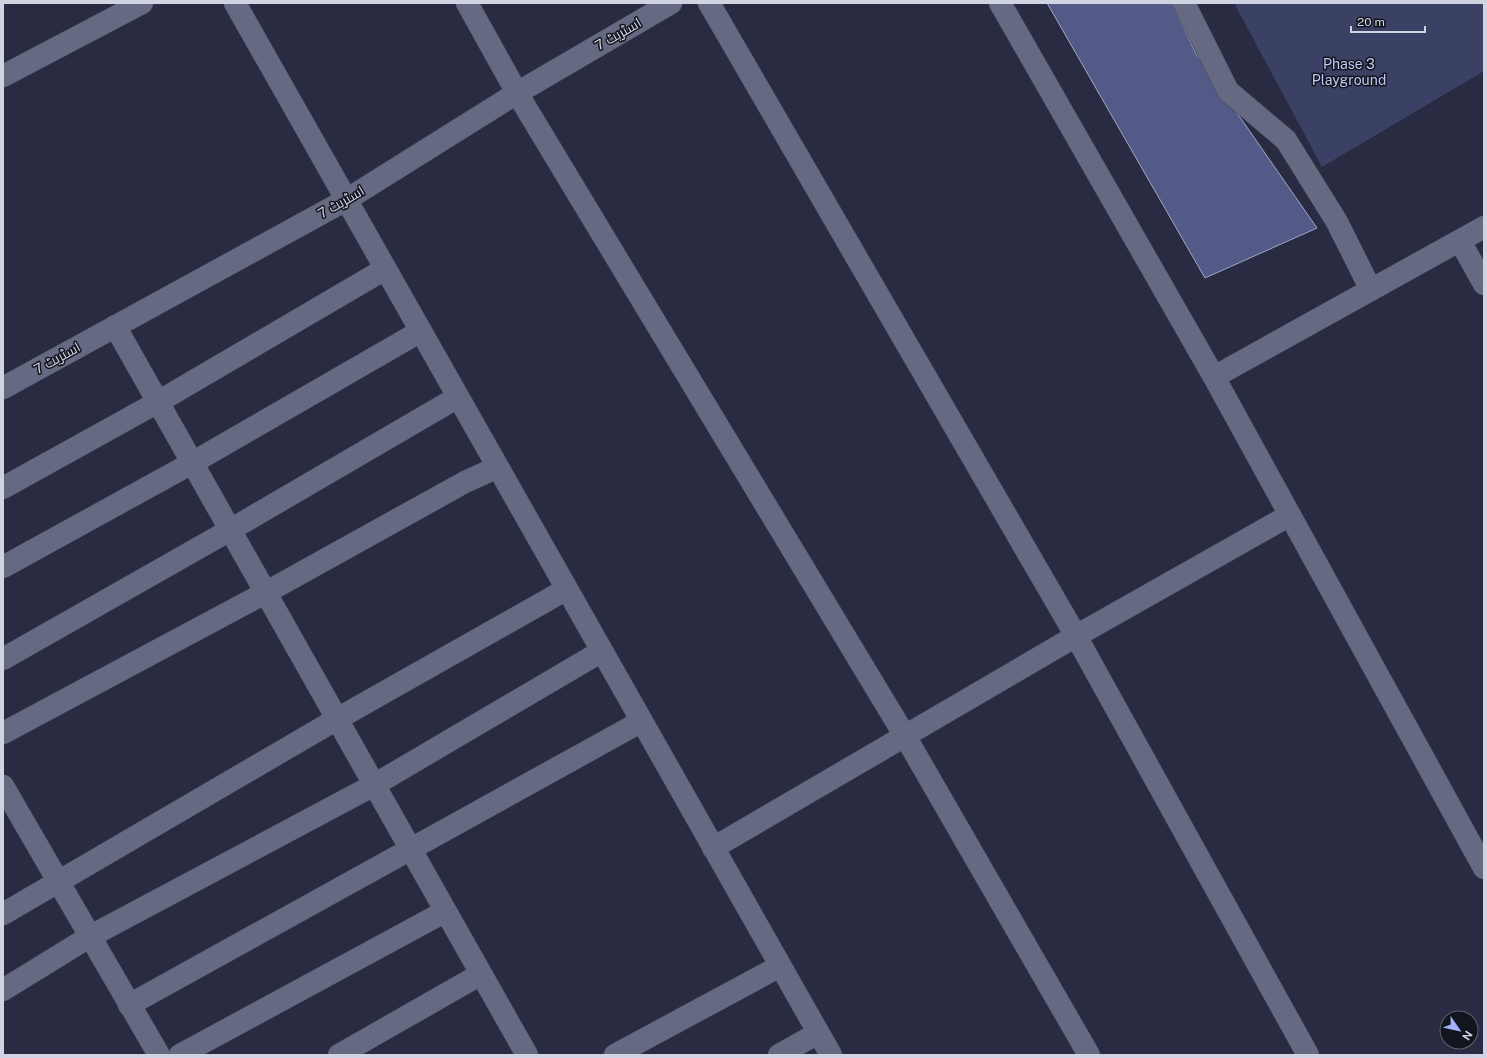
<svg xmlns="http://www.w3.org/2000/svg" width="1487" height="1058" font-family="'Public Sans',Cairo,sans-serif">
  <style>
    .green { fill: #3b4164 }
    .building { fill: #535a88; stroke: #a1a6c1 }
    .lines { fill: none; stroke-linecap: round; stroke-linejoin: round }
    .minor-casing { stroke: #434657; stroke-width: 23 }
    .minor { stroke: #656a82; stroke-width: 22 }
    .labels { text-anchor: middle; stroke-width: 3; stroke-linejoin: round; paint-order: stroke }
    .street-label { font-size: 14px; fill: #d0d3e1; stroke: #13151e }
    .park-label { font-size: 14px; fill: #c0c8f5; stroke: #13151e }
  </style>
  <rect width="100%" height="100%" fill="#282b41"/>
  <!-- green -->
  <path class="green" d="M1234,3H1484V71L1322,167Z"/>
  <!-- building -->
  <path class="building" d="M1047,3H1172L1196,54L1317,228L1205,278Z"/>
  <g class="lines">
    <!-- minor casing -->
    <g class="minor-casing">
      <path id="minor" d="M235,3L831,1055
        M467,3L517,93L905,736L1089,1055
        M709,3L1076,636L1308,1055
        M1000,3L1214,377L1484,868
        M1184,3L1228,91L1286,140L1337,222L1371,290
        M3,76L142,3
        M1460,241L1484,284
        M115,326L527,1055
        M1214,377L1484,227
        M3,388L346,200L517,93L671,3
        M3,488L158,402L385,269
        M3,567L192,463L421,331
        M3,659L230,530L458,397
        M3,733L265,593L465,482L498,467
        M3,786L159,1055
        M713,848L1076,636L1290,515
        M3,914L337,719L567,589
        M3,990L89,937L374,785L602,651
        M129,1005L642,721
        M180,1055L444,912
        M339,1055L481,974
        M615,1055L780,966
        M779,1055L818,1033"/>
    </g>
    <!-- minor -->
    <use href="#minor" class="minor"/>
  </g>
  <g class="labels">
    <!-- street labels -->
    <g class="street-label">
      <text transform="translate(618 34) rotate(-30)" y="5">اسٹریٹ 7</text>
      <text transform="translate(341 202) rotate(-30)" y="5">اسٹریٹ 7</text>
      <text transform="translate(57 358) rotate(-29)" y="5">اسٹریٹ 7</text>
    </g>
    <!-- park labels -->
    <g class="park-label">
      <text x="1349" y="69">Phase 3<tspan x="1349" dy="16">Playground</tspan></text>
    </g>
  </g>
  <!-- border -->
  <rect width="1487" height="1058" fill="none" stroke="#d0d3e1" stroke-width="8"/>
  <!-- north arrow -->
  <g transform="translate(1459 1030) rotate(124)"><circle r="19" fill="#13151e" stroke="#5f616c"/>
  <path d="M0-3L7 15L0 10L-7 15Z" fill="#a5b1fc"/>
  <text y="-6" font-size="11" font-weight="bold" text-anchor="middle" fill="#d0d3e1">N</text>
  </g>
  <!-- scale -->
  <path d="M1351 26v6h74v-6" fill="none" stroke="#d0d3e1" stroke-width="2"/>
  <text x="1357" y="26" font-size="12" fill="#d0d3e1" stroke="#13151e" stroke-width="3" paint-order="stroke">20 m</text>
</svg>
